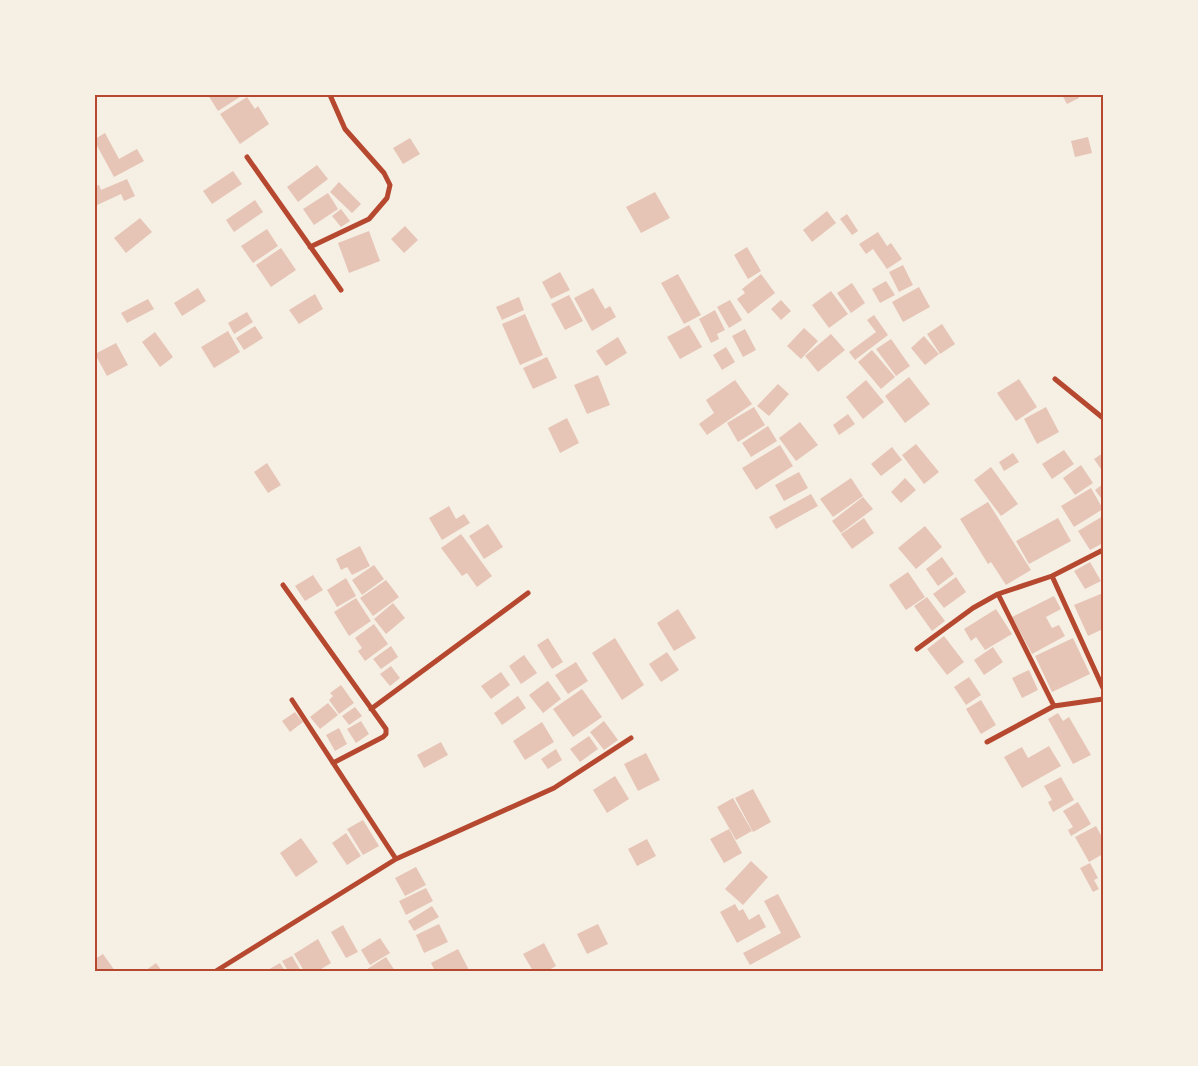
<svg xmlns="http://www.w3.org/2000/svg" width="1198" height="1066" font-family="Barlow,sans-serif">
  <style>
    .building { fill: #e6c5b7 }
    .lines { fill: none; stroke-linecap: round; stroke-linejoin: round }
    .minor { stroke: #b5482f; stroke-width: 5 }
    .neatline { fill: none; stroke: #b5482f; stroke-width: 2 }
  </style>
  <rect width="100%" height="100%" fill="#f6efe4"/>
  <!-- building -->
  <path class="building" d="M208,95H243L218,111Z
    M1062,95H1077L1079,98L1067,104Z
    M247,97L255,109L258,106L269,124L240,144L220,114Z
    M105,133L119,159L137,149L144,161L114,177L95,142V139Z
    M1088,137L1092,153L1075,157L1071,141Z
    M410,138L420,154L403,164L393,148Z
    M317,165L328,179L298,202L287,187Z
    M233,171L242,184L212,204L203,191Z
    M127,179L135,196L124,201L121,194L95,206V186L99,185L101,190Z
    M339,182L361,204L352,213L330,192Z
    M655,192L670,218L641,233L626,207Z
    M328,193L338,209L314,225L303,209Z
    M255,200L263,212L234,232L226,220Z
    M341,209L350,221L341,227L332,216Z
    M827,211L836,223L812,242L803,230Z
    M847,214L858,231L852,235L840,219Z
    M140,218L152,232L126,253L114,238Z
    M405,226L418,240L404,253L391,239Z
    M267,229L278,246L253,263L241,246Z
    M369,231L380,261L349,273L338,243Z
    M878,232L887,246L891,243L902,259L887,269L873,249L866,254L859,244Z
    M747,247L761,271L748,279L734,255Z
    M281,248L296,270L271,287L256,265Z
    M903,265L913,285L899,292L889,272Z
    M560,272L570,290L551,299L542,282Z
    M678,274L701,315L684,324L661,283Z
    M761,274L775,293L748,314L737,299L745,293L742,289Z
    M886,281L895,295L880,303L872,289Z
    M852,283L865,303L851,313L837,293Z
    M919,287L930,307L903,322L892,302Z
    M198,288L206,301L182,316L174,303Z
    M593,288L605,309L610,306L616,317L592,331L574,298Z
    M831,291L848,314L829,328L812,305Z
    M315,294L323,309L299,324L289,310Z
    M569,295L583,321L565,330L551,304Z
    M519,297L524,310L502,320L496,307Z
    M148,299L154,309L127,323L121,313Z
    M730,300L742,320L729,328L717,307Z
    M781,300L791,311L781,320L771,309Z
    M715,310L725,330L717,334L719,339L711,343L699,319Z
    M247,312L253,322L234,334L228,323Z
    M525,314L543,355L520,365L502,324Z
    M874,315L888,335L855,360L849,352L876,332L867,320Z
    M942,324L955,344L940,354L927,334Z
    M689,325L702,347L680,359L667,337Z
    M255,326L263,338L244,350L236,338Z
    M804,328L818,341L801,359L787,346Z
    M745,329L756,350L743,357L732,336Z
    M228,331L240,352L214,368L201,347Z
    M155,332L173,357L160,367L142,342Z
    M831,334L845,350L818,372L805,356Z
    M924,336L939,354L925,365L911,348Z
    M618,337L627,353L606,366L596,351Z
    M891,339L910,366L896,376L876,349Z
    M116,343L128,365L107,376L95,354Z
    M726,347L735,362L722,370L713,355Z
    M872,350L895,377L881,389L858,362Z
    M547,357L557,378L533,389L523,368Z
    M598,375L610,405L587,414L574,385Z
    M909,377L930,404L905,423L885,396Z
    M1019,379L1037,407L1016,421L997,393Z
    M735,380L752,404L707,435L699,424L714,413L706,400Z
    M866,380L884,402L863,419L846,397Z
    M778,384L789,394L769,416L757,406Z
    M754,407L765,425L738,442L727,423Z
    M1046,407L1059,432L1037,444L1024,419Z
    M848,414L855,424L839,435L833,425Z
    M567,418L579,443L560,453L548,428Z
    M800,422L818,445L796,461L779,438Z
    M768,426L777,441L751,457L742,443Z
    M916,444L939,472L924,484L902,455Z
    M780,445L793,466L756,490L742,468Z
    M892,447L902,460L881,476L871,464Z
    M1064,450L1074,464L1052,479L1042,464Z
    M1013,453L1019,462L1004,471L999,462Z
    M1103,453V472L1094,459Z
    M267,463L281,485L268,493L254,472Z
    M1081,465L1093,483L1075,495L1063,478Z
    M991,467L1018,504L1001,516L974,480Z
    M799,472L808,488L784,501L775,485Z
    M851,478L863,496L833,517L820,499Z
    M905,478L916,490L901,503L891,492Z
    M1103,484V501L1095,490Z
    M1091,488L1103,509L1074,527L1061,506Z
    M811,494L818,506L776,529L769,517Z
    M863,497L873,509L841,533L832,521Z
    M988,502L1031,570L1006,585L991,562L988,564L960,519Z
    M449,506L456,519L464,514L470,523L442,540L429,518Z
    M1103,516V543L1090,550L1078,531Z
    M864,518L874,533L852,549L841,534Z
    M1058,518L1071,541L1029,564L1016,541Z
    M488,524L503,547L484,559L469,536Z
    M925,526L942,547L916,569L898,548Z
    M461,534L492,576L477,587L467,573L462,576L441,548Z
    M360,546L370,566L352,575L347,567L341,570L336,559Z
    M942,557L954,574L938,586L926,569Z
    M1090,562L1101,581L1085,589L1074,571Z
    M374,565L384,579L362,595L352,580Z
    M908,572L925,597L906,610L889,585Z
    M313,575L323,590L305,601L295,586Z
    M956,577L966,592L944,608L933,594Z
    M346,578L356,596L337,607L327,590Z
    M386,580L399,597L373,616L360,598Z
    M1103,593V629L1088,636L1074,605Z
    M1054,596L1061,609L1046,617L1052,628L1059,625L1065,636L1032,654L1012,617Z
    M927,597L945,621L932,631L914,606Z
    M356,598L371,621L349,636L334,612Z
    M393,603L405,618L386,634L374,619Z
    M678,609L696,638L674,651L657,623Z
    M996,609L1012,634L985,650L976,637L971,641L964,629Z
    M374,624L388,644L365,661L358,651L362,648L355,638Z
    M944,636L964,662L947,675L927,649Z
    M548,638L563,662L552,669L537,645Z
    M615,638L644,685L622,700L592,653Z
    M1073,638L1090,674L1052,692L1035,656Z
    M391,646L398,657L381,669L373,659Z
    M993,647L1003,662L984,675L974,660Z
    M667,652L679,670L661,682L649,664Z
    M524,655L537,673L521,684L509,666Z
    M576,662L588,681L568,694L555,675Z
    M391,666L400,678L390,686L380,674Z
    M1029,670L1038,690L1022,698L1012,678Z
    M501,672L510,685L491,699L481,686Z
    M969,677L981,695L966,705L954,687Z
    M548,681L561,699L543,713L529,695Z
    M341,685L354,703L339,714L329,700L333,696L330,693Z
    M582,689L602,717L573,737L553,709Z
    M518,696L526,708L502,725L494,713Z
    M981,700L996,725L981,734L966,709Z
    M328,703L338,715L320,729L310,717Z
    M355,707L362,716L349,725L342,716Z
    M295,712L303,722L290,732L282,721Z
    M1058,713L1063,721L1069,717L1091,755L1073,764L1048,719Z
    M361,721L369,734L356,743L347,729Z
    M604,721L618,740L604,750L590,732Z
    M542,722L554,742L525,760L513,741Z
    M339,728L347,744L335,751L326,735Z
    M589,736L598,749L580,762L570,749Z
    M441,742L448,755L424,768L417,755Z
    M1049,746L1061,766L1022,788L1004,757L1022,747L1028,758Z
    M556,749L562,760L548,769L541,759Z
    M646,753L660,780L638,791L624,764Z
    M615,776L629,799L607,813L593,790Z
    M1061,777L1074,800L1053,812L1048,802L1052,800L1044,786Z
    M753,789L771,822L753,832L735,798Z
    M733,798L752,831L736,840L717,807Z
    M1078,802L1091,824L1071,836L1068,830L1073,827L1063,811Z
    M363,820L379,846L363,855L347,829Z
    M1096,826L1103,839V854L1089,862L1075,837Z
    M729,829L742,853L724,863L710,839Z
    M346,833L361,856L347,865L332,843Z
    M301,838L318,862L296,877L280,853Z
    M647,839L656,856L637,866L628,849Z
    M751,861L768,877L743,905L725,889Z
    M1090,863L1098,878L1094,880L1099,889L1093,892L1080,868Z
    M416,867L426,885L405,896L395,878Z
    M426,888L433,901L406,915L399,901Z
    M778,894L801,937L750,965L743,953L781,933L764,901Z
    M735,904L739,911L743,909L749,920L759,914L766,927L737,943L720,912Z
    M432,906L439,917L414,931L408,921Z
    M439,924L448,942L424,953L416,935Z
    M598,924L608,944L587,954L577,934Z
    M343,925L358,952L346,958L331,932Z
    M380,938L390,953L370,965L361,950Z
    M318,939L331,963L318,971H304L294,954Z
    M544,943L556,966L547,971H533L523,954Z
    M458,949L469,970L466,971H435L431,963Z
    M103,954L115,971H95V959Z
    M292,956L301,971H288L282,961Z
    M386,957L395,971H364Z
    M156,963L162,971H145Z
    M280,963L285,971H266Z"/>
  <g class="lines">
    <!-- minor -->
    <path class="minor" d="M247,157L341,290
      M310,247L369,219L387,198L390,185L384,173L345,129L330,95
      M1055,379L1103,418
      M1052,576L1103,688
      M283,585L386,729V734L383,737L333,763
      M998,594L1054,706
      M917,649L973,608L998,594L1052,576L1103,550
      M292,700L396,859
      M371,709L528,593
      M987,742L1054,706L1103,699
      M216,971L396,859L554,788L631,738"/>
  </g>
  <!-- border -->
  <rect width="1198" height="1066" fill="none" stroke="#f6efe4" stroke-width="192"/>
  <rect x="96" y="96" width="1006" height="874" class="neatline"/>
</svg>
